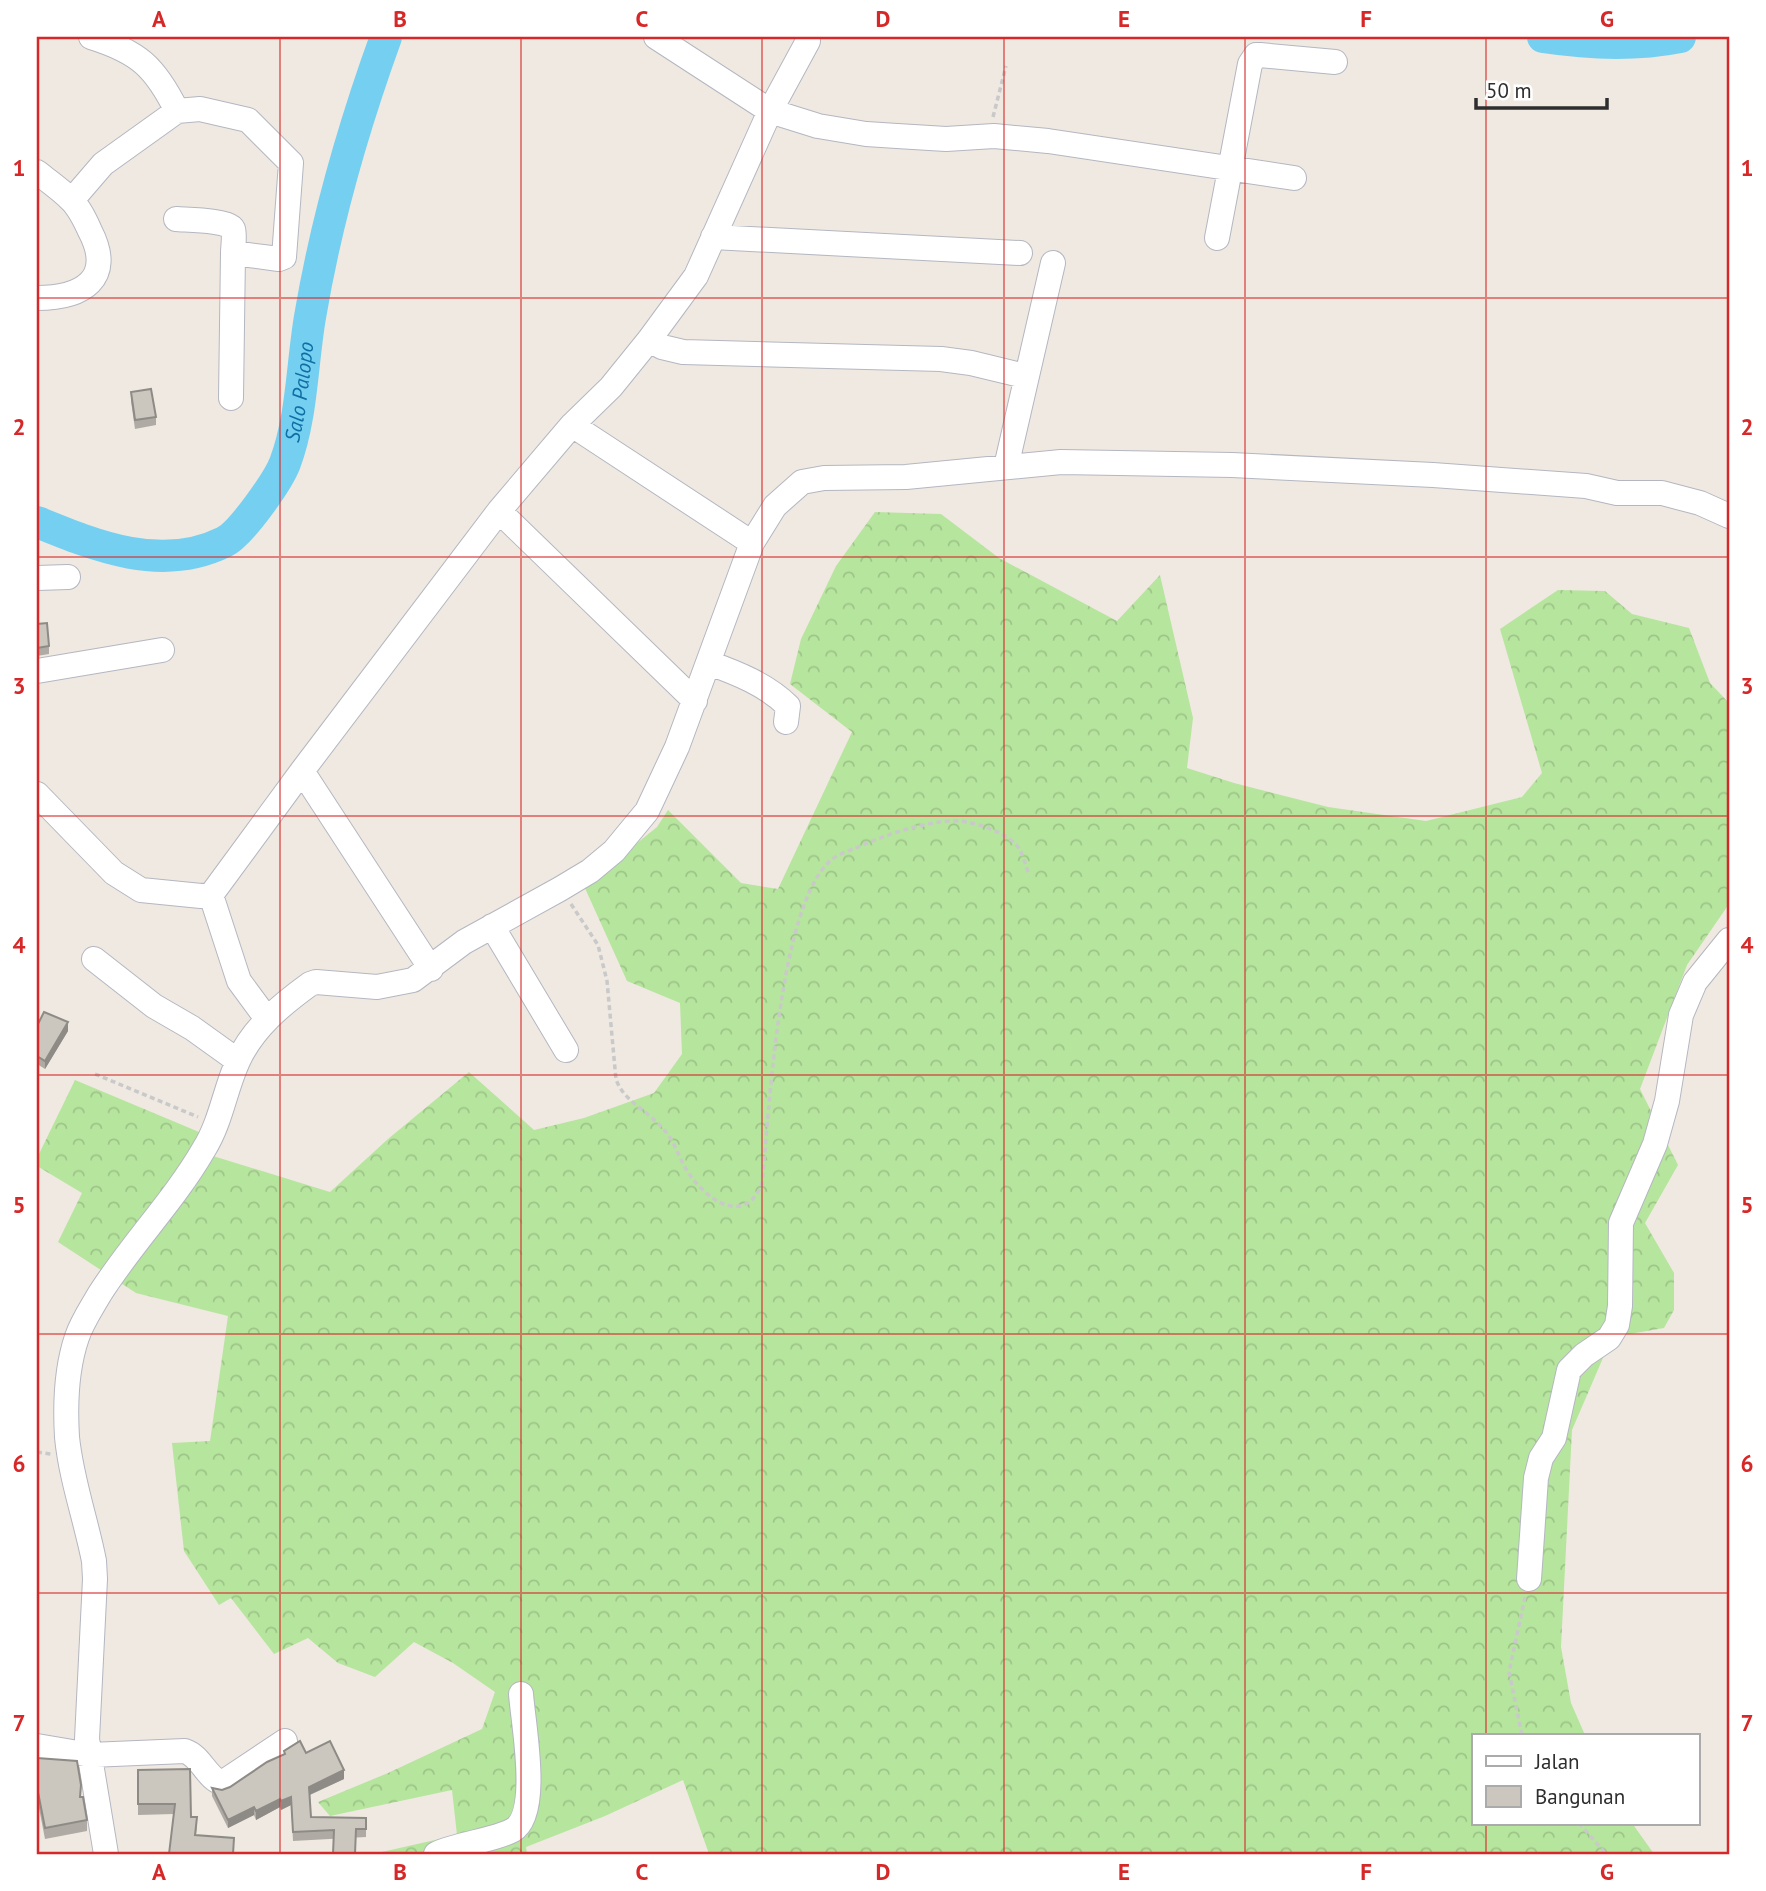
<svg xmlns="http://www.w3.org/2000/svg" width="1766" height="1891" font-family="'PT Sans',sans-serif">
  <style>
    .forest { fill: url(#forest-crowns) }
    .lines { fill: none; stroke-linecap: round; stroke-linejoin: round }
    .river { stroke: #75cff0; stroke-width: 32 }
    .minor-casing { stroke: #b4b7c1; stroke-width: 26 }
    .path { stroke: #c9c9c9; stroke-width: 3.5; stroke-dasharray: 5 3.5; stroke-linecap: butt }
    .minor { stroke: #fff; stroke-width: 24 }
    .wall { fill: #afaba4 }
    .shaded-wall { fill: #8e8b86 }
    .building { fill: #cbc7bf; stroke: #8e8b86; stroke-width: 2 }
    .grid { fill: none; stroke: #d62828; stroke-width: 2; stroke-opacity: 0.55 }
    .labels { text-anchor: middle; stroke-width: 5; stroke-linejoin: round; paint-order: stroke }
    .water-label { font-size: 21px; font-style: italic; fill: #0d6fa3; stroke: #fff }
    .neatline { fill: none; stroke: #d62828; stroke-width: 2.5 }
    .grid-label { font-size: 23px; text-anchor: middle; font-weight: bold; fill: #d62828 }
  </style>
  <defs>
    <pattern id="forest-crowns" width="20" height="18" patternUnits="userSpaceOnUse" patternTransform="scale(1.75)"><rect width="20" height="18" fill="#b6e59e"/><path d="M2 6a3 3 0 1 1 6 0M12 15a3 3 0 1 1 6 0" fill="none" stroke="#9dc588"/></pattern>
  </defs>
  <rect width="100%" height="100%" fill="#efe9e1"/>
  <!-- forest -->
  <path class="forest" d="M875,512L941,514L999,558L1117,621L1160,575L1193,718L1187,768L1234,783L1328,807L1426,821L1522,797L1542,773L1500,629L1558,590L1605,591L1632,614L1689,628L1710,683L1729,703V904L1687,965L1640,1089L1678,1165L1645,1223L1674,1273V1310L1664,1328L1612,1337L1572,1430L1561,1647L1571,1703L1585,1735H1474V1823H1632L1654,1854H709L683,1780L605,1816L526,1847L527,1854H373L457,1835L452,1790L330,1816L318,1802L388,1773L482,1729L495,1692L453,1663L414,1642L375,1677L338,1663L308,1638L274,1654L231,1598L219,1605L184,1551L172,1443L210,1441L228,1316L136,1293L58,1242L82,1193L37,1166V1158L75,1080L199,1132L213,1156L330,1192L388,1139L469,1072L534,1130L584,1118L654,1093L682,1054L680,1003L627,981L584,886L657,827L668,810L741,883L778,889L852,732L790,684L801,639L836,566Z"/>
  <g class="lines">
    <!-- river -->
    <g class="river">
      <path d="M1543,37C1589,44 1635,46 1680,37"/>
      <path id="s1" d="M37,522C96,546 162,573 224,542C241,534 278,481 285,463C302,418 302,364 310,317C326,222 353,128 386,37"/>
    </g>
    <!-- minor casing -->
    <g class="minor-casing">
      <path id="minor" d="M91,37C139,52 155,67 177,111L200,109L248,120L291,163L284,257L279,259L233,253L231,398
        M656,37L770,111L818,126L866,134L897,136L946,139L994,136L1048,141L1294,178
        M37,172C48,181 60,189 70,199C79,207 85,220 90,231C115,279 82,298 37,298
        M72,200L103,164L177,111
        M176,219C186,220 229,220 233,229C235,235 233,247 233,253
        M713,237L1020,253
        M1217,238L1250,64L1256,55H1260L1335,62
        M649,340L662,347L683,352L941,359L971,363L1025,376
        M572,425L752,543
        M1006,467L1053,263
        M499,511L695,701
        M37,578L68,577
        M709,663C737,673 767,685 788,706L786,722
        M37,671L162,650
        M302,771L431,969
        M37,794L114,873L141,890L201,896L211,895L302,771L499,511L572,425L611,387L649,340L696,276L770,111L808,41
        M211,895L239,981L267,1019
        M492,926L566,1050
        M94,959L154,1006L192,1028L238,1061
        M1529,1579L1536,1478L1541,1458L1554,1438L1569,1370L1584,1355L1609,1338L1617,1325L1620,1306L1621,1223L1655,1144L1667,1101L1681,1015L1695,982L1729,940
        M37,1746L90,1755L185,1751C202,1757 206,1778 222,1783L285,1741
        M106,1854L87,1739L95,1579L94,1561C86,1520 71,1479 67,1437C65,1404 66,1369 77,1337C82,1322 91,1309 99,1295C131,1244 174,1201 204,1149C221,1122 225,1089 238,1061C253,1028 281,1005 310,984L316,982L377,987L413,980L464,942L560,889L590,871L614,851L647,811L677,747L752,543L775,506L802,482L824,478L906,477L1061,462L1232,465L1433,475L1586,486L1617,493H1662L1700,503L1729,516
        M436,1854C459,1843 493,1841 513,1830C541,1814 523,1723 521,1694"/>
    </g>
    <!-- path -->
    <path class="path" d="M993,117L1006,66
      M571,904L598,945L607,981L616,1080L619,1086C629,1104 652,1114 665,1131C675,1142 678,1156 686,1169C703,1197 743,1229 762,1184C769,1114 779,906 830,861C837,854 849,851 858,847C888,834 917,824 949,821C969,819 1010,832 1020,850C1024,858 1026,867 1029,875
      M95,1074L198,1117
      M37,1452L51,1454
      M1522,1735L1509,1672L1525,1597
      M1579,1823L1606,1854"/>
    <!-- minor -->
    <use href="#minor" class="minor"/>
  </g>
  <!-- wall -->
  <path class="wall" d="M131,392L156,417V425L135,429L131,401Z
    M37,624L49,646V654L37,656Z
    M37,1026L68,1031L45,1069L37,1064Z
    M284,1751L306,1753L344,1779L310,1795L311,1817L366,1818V1837L293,1841L291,1805L281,1810L280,1807L256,1820L254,1815L228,1828L212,1796V1788L222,1790L230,1787L284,1755Z
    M37,1758L81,1797L87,1820V1831L45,1839L37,1798Z
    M138,1770L191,1817L197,1827L196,1835L234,1838V1854H169L174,1814L138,1815Z"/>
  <!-- shaded-wall -->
  <path class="shaded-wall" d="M68,1022V1031L45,1069V1061Z
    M344,1770V1779L309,1795V1787Z
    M291,1797V1805L281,1810V1801Z
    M280,1799V1807L256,1820V1811Z
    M254,1807V1815L228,1828V1820Z"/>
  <!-- building -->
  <path class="building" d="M151,389L156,417L135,420L131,392Z
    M47,623L49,646L37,648V624Z
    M44,1012L68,1022L45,1061L37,1056V1026Z
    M300,1741L306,1753L330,1741L344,1770L309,1787L311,1817L366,1818V1829H356L355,1854H333L334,1830L293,1832L291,1797L281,1801L280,1799L256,1811L254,1807L228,1820L212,1788L222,1790L230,1787L267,1762L285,1754L284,1751Z
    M37,1758L77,1761L81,1785L80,1797H83L87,1820L45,1828L37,1787Z
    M190,1769L191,1817H197L195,1835L234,1838L233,1854H169L175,1804H138V1770Z"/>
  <!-- grid -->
  <path class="grid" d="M280,37V1854M521,37V1854M762,37V1854M1004,37V1854M1245,37V1854M1486,37V1735M37,298H1729M37,557H1729M37,816H1729M37,1075H1729M37,1334H1729M37,1593H1729M1486,1823V1854"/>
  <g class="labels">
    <!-- water labels -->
    <g class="water-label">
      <text dy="7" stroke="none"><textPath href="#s1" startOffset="368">Salo Palopo</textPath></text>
    </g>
  </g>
  <!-- border -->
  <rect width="1766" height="1891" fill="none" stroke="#ffffff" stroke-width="77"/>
  <!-- legend -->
  <rect x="1472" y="1734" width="228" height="91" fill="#ffffff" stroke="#ababab" stroke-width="2"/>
  <rect x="1486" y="1756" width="35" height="10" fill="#ffffff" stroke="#ababab" stroke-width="2"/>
  <text x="1535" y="1769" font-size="21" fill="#2e2e2e">Jalan</text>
  <rect x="1486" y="1786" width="35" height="21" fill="#cbc7bf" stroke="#ababab" stroke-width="2"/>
  <text x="1535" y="1804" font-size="21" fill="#2e2e2e">Bangunan</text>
  <!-- scale -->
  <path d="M1476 98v10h131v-10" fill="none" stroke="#2e2e2e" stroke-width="3.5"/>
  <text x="1486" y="98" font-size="21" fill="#2e2e2e" stroke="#ffffff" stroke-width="5" paint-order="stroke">50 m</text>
  <rect x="38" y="38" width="1690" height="1815" class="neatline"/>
  <g class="grid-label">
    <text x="159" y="27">A</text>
    <text x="400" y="27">B</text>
    <text x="642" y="27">C</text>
    <text x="883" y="27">D</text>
    <text x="1124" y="27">E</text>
    <text x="1366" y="27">F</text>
    <text x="1607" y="27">G</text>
    <text x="19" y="176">1</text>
    <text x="1747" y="176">1</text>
    <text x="19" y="435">2</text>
    <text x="1747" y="435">2</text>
    <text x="19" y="694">3</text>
    <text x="1747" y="694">3</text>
    <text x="19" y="953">4</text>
    <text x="1747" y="953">4</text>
    <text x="19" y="1213">5</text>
    <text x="1747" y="1213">5</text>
    <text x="19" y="1472">6</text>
    <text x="1747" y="1472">6</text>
    <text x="19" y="1731">7</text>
    <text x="1747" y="1731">7</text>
    <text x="159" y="1880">A</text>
    <text x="400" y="1880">B</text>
    <text x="642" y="1880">C</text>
    <text x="883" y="1880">D</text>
    <text x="1124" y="1880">E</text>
    <text x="1366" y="1880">F</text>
    <text x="1607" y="1880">G</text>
  </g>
</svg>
